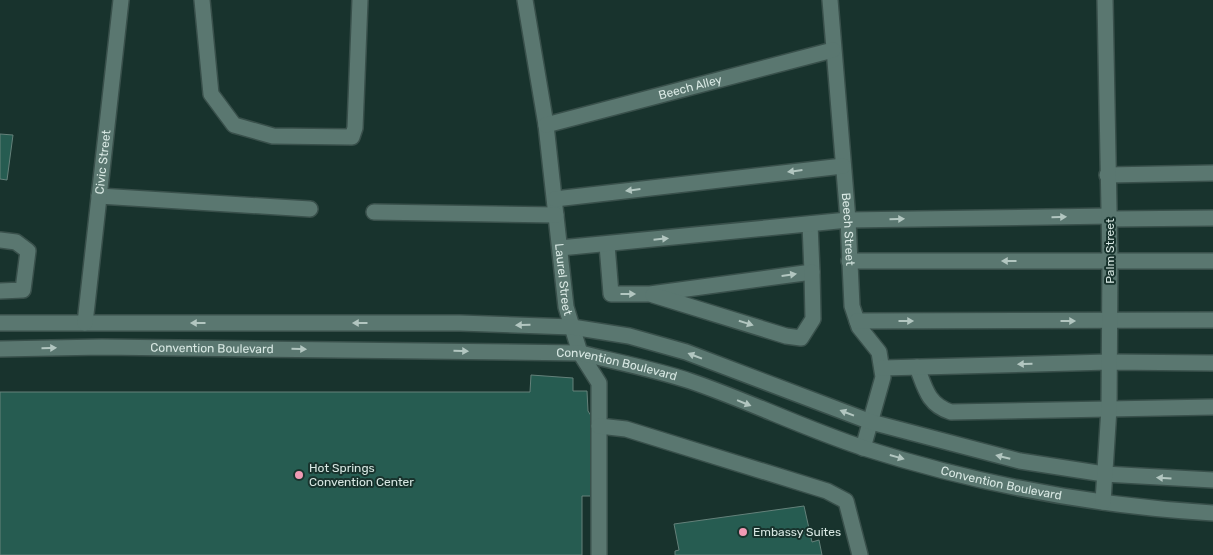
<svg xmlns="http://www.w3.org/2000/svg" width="1213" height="555" font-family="Rubik,sans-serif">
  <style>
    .building { fill: #265c51; stroke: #64817a }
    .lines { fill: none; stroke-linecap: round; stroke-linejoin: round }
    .minor-casing { stroke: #39504b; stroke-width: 18 }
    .minor { stroke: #5a7770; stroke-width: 15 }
    .oneway { fill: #b2c6c0 }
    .poi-dot { fill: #f09ab4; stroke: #18332d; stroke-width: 2 }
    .labels { text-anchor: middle; stroke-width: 4; stroke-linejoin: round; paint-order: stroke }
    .street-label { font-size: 12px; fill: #d8e8e3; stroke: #18332d }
    .poi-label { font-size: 12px; fill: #d8e8e3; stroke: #18332d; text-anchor: start }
  </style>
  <rect width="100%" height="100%" fill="#18332d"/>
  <!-- building -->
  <path class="building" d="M0,134L13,135L7,180L0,179Z
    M531,375L573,378V391H587L588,411L595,422L596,496H582V555H0V392H530Z
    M804,506L812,542L819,540L822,555H675V551L679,550L674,524Z"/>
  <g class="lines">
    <!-- minor casing -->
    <g class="minor-casing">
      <g id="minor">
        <path d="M202,0L211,94L234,125L273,136L352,137L355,128L360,0"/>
        <path id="s1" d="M525,0L546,125L566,307L580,353L599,383V555"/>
        <path id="s2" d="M830,0L848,220L852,306L859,327L879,352L883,377L863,448"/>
        <path id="s3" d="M546,125L833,50"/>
        <path d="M1107,175L1213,173"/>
        <path d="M99,196L310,209"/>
        <path d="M555,199L843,166"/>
        <path d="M374,212L556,215"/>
        <path d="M1110,219L1213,218"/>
        <path d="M0,240L16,242L28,251L23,290L0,291"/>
        <path d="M607,245L611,294H650L812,272L810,224"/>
        <path d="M560,248L848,220L1110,216"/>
        <path d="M849,261H1213"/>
        <path d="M653,295L786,336L801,338L813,319L812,272"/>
        <path d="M857,321L1213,320"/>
        <path d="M0,323H460L572,327L629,336L686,352L871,422L1020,461L1104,474L1213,480"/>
        <path id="s4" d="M85,323L121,0"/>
        <path id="s5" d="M0,349L102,347L580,353C617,362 654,369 690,381C749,401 805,429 864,448C977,484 1095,506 1213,513"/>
        <path d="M917,367C925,388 928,405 951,412L1213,407"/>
        <path d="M882,368L1109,362L1213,363"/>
        <path d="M599,426L626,429L827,491L846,501L860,555"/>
        <path d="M1103,502L1109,408L1110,261L1105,0"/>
      </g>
    </g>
    <!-- minor -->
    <use href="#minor" class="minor"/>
  </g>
  <!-- one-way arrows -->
  <defs><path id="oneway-solid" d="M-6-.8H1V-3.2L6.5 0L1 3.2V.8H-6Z" transform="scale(1.25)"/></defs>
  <g class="oneway">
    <use href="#oneway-solid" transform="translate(795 171) rotate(173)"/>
    <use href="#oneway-solid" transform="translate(633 190) rotate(173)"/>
    <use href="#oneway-solid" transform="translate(1059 217) rotate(-1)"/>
    <use href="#oneway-solid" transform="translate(897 219) rotate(-1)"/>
    <use href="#oneway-solid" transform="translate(661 239) rotate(-6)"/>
    <use href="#oneway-solid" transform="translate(1009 261) rotate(180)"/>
    <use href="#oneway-solid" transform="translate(789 275) rotate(-8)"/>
    <use href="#oneway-solid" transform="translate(628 294)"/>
    <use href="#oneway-solid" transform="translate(906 321)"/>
    <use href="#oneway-solid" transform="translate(1068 321)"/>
    <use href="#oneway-solid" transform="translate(198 323) rotate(180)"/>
    <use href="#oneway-solid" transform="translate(360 323) rotate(180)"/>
    <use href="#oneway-solid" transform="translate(746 323) rotate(17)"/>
    <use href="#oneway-solid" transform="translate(523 325) rotate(179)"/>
    <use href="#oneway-solid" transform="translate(49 348) rotate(-1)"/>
    <use href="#oneway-solid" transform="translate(299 349) rotate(1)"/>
    <use href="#oneway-solid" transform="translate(461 351) rotate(1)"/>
    <use href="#oneway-solid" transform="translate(695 356) rotate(-159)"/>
    <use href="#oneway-solid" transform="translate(1025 364) rotate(178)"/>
    <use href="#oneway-solid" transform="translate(744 403) rotate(22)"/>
    <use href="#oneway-solid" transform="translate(847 413) rotate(-159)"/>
    <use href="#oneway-solid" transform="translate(897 457) rotate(16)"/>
    <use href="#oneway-solid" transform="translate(1003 457) rotate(-166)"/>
    <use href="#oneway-solid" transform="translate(1164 478) rotate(-177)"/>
  </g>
  <!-- markers -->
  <g class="poi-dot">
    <circle cx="299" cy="475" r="5"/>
    <circle cx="743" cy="532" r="5"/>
  </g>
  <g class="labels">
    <!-- street labels -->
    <g class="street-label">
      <text dy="4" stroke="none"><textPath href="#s3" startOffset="149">Beech Alley</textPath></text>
      <text dy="4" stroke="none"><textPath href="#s4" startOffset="162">Civic Street</textPath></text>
      <text dy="4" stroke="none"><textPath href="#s2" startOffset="230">Beech Street</textPath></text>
      <text transform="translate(1110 251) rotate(-90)" y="4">Palm Street</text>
      <text dy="4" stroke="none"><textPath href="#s1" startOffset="282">Laurel Street</textPath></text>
      <text dy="4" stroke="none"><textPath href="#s5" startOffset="212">Convention Boulevard</textPath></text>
      <text dy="4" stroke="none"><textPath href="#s5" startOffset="618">Convention Boulevard</textPath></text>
      <text dy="4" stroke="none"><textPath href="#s5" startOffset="1022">Convention Boulevard</textPath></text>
    </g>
    <!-- poi labels -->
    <g class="poi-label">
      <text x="309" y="472">Hot Springs<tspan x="309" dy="14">Convention Center</tspan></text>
      <text x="753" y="536">Embassy Suites</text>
    </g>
  </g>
</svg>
